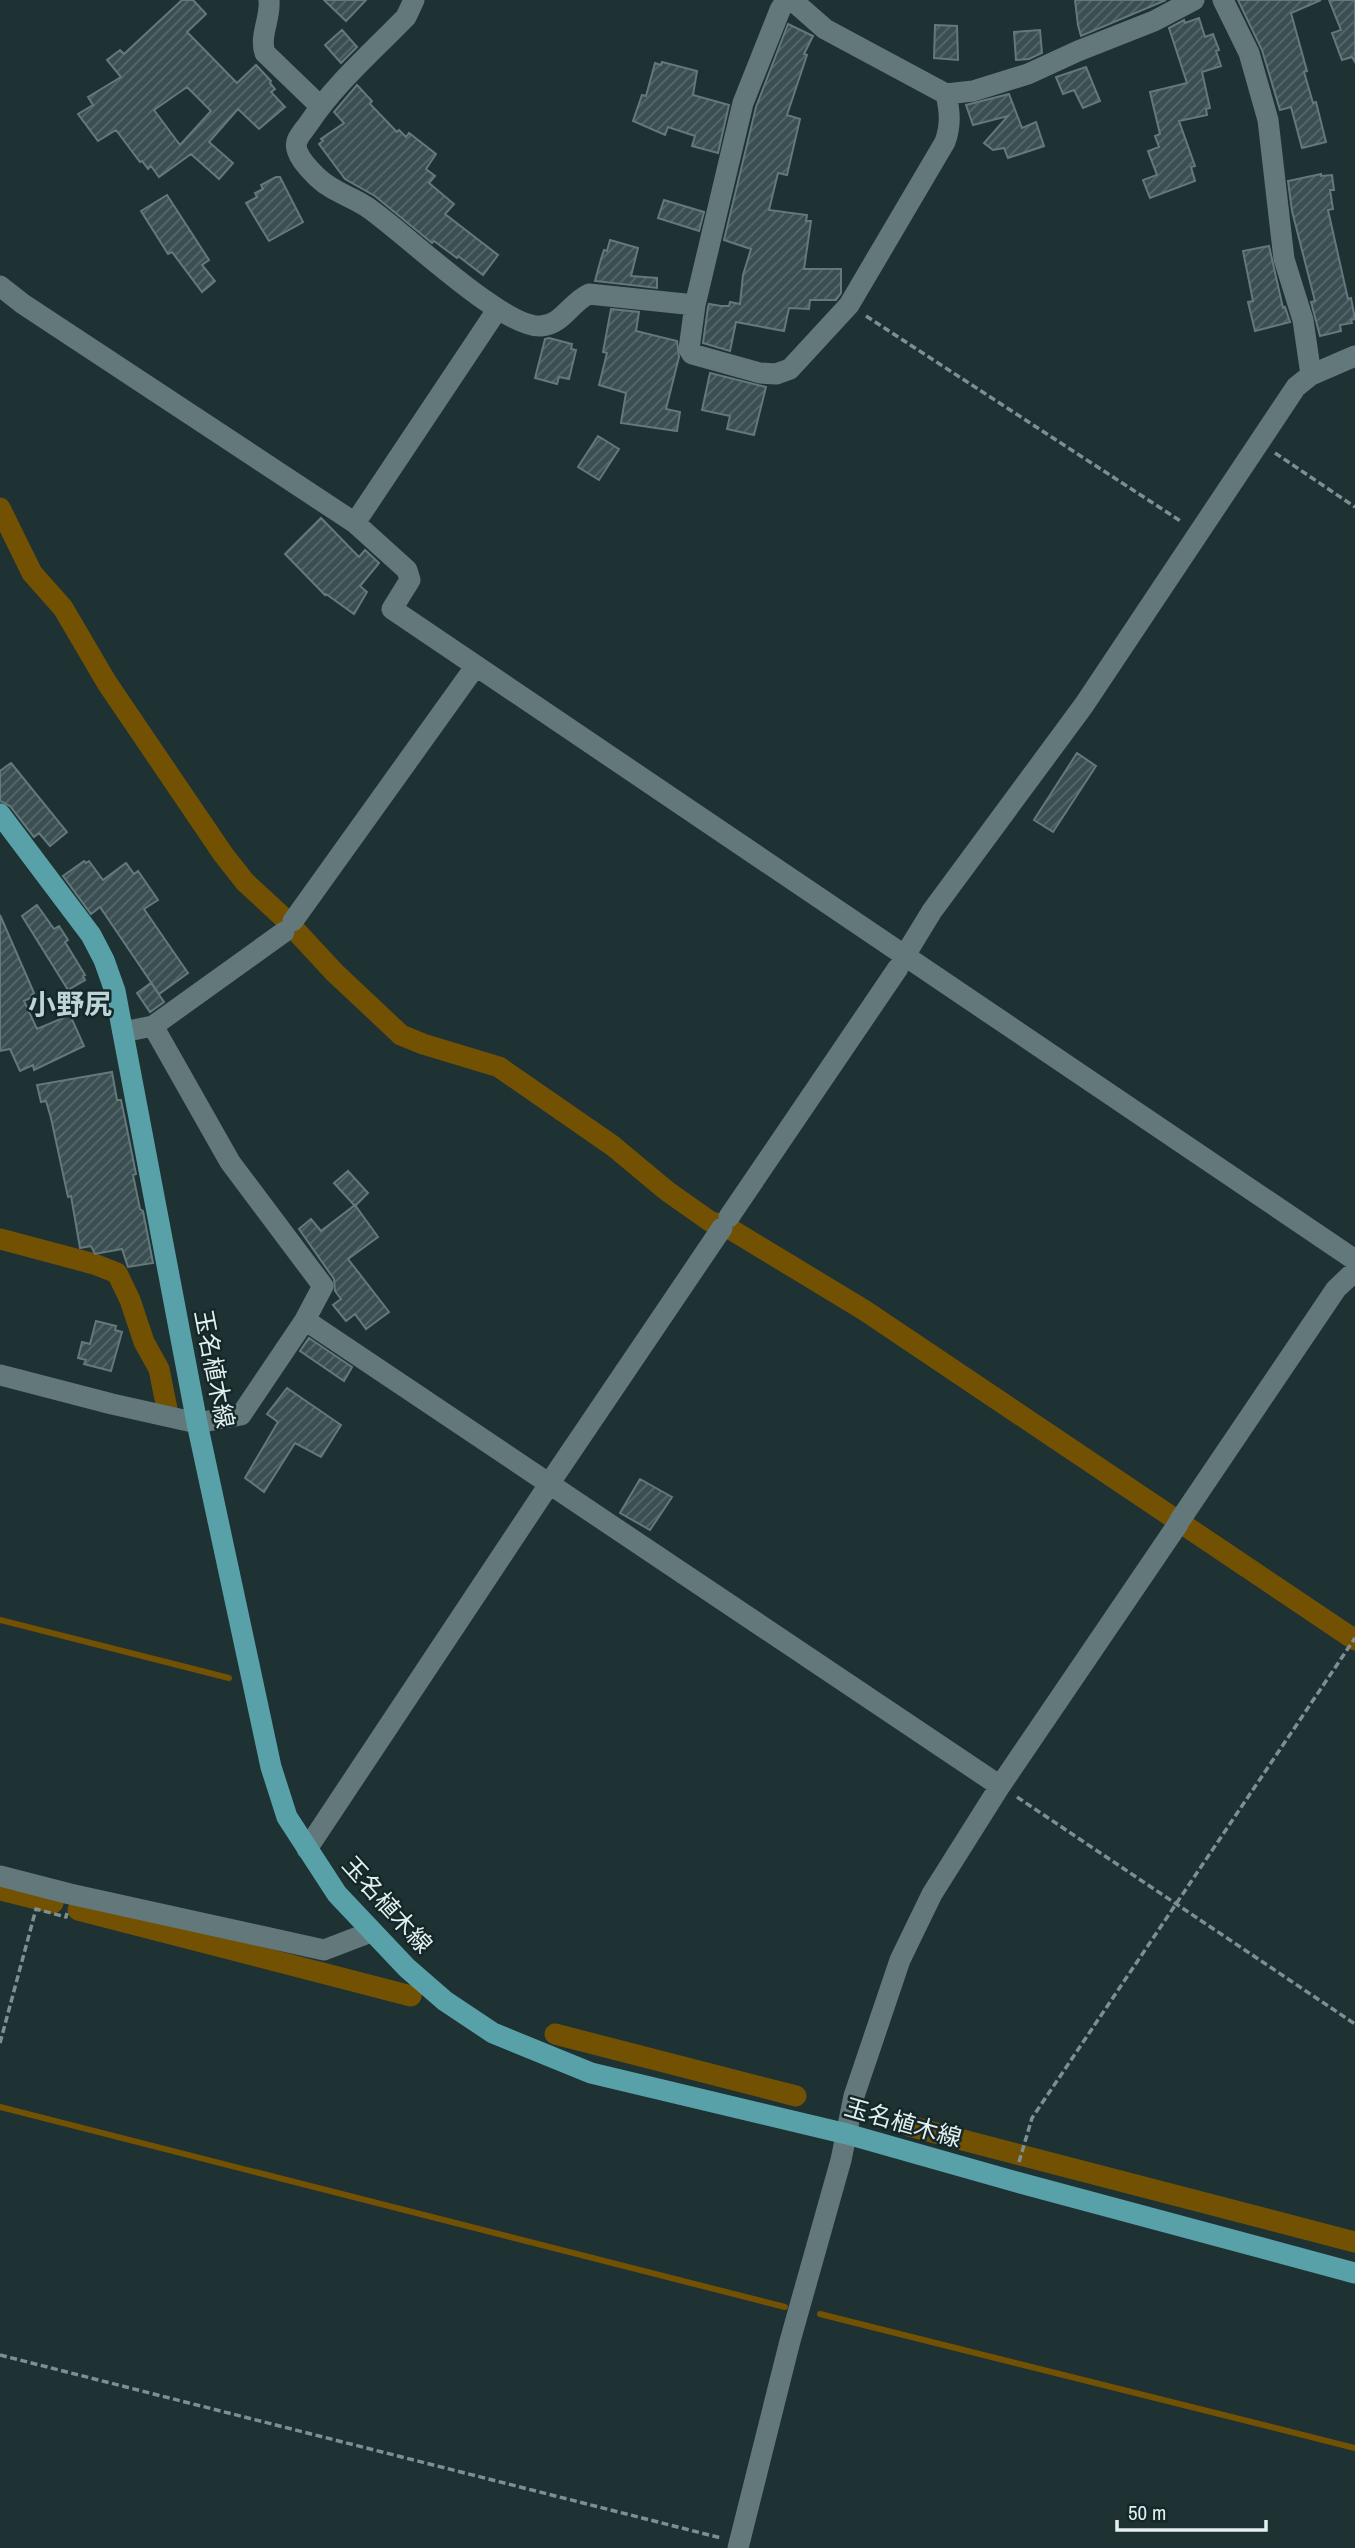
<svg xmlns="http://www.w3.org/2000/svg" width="1355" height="2548" font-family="'Archivo Narrow','Noto Sans JP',sans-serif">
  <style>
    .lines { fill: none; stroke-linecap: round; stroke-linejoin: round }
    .stream { stroke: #735102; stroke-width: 6 }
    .canal { stroke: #735102; stroke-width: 21 }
    .building { fill: url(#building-hatch); stroke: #63797b; stroke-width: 2; fill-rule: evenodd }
    .path { stroke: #7f8e90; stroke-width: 3.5; stroke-dasharray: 7 3.5; stroke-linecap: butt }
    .minor { stroke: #63787b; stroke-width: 21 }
    .major { stroke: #59a1a9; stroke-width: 21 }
    .labels { text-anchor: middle; stroke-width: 5; stroke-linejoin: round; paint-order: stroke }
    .street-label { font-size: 24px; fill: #e3eff0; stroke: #142729 }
    .quarter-label { font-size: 28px; font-weight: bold; fill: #bdd5d7; stroke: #142729 }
  </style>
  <defs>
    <pattern id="building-hatch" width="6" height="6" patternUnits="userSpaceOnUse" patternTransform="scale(1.75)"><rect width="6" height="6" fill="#3b4f52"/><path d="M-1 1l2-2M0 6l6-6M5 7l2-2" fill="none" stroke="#57696b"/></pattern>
  </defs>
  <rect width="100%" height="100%" fill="#1e3133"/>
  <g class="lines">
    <!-- stream -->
    <path class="stream" d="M0,1620L229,1678
      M0,2107L785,2307
      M820,2314L1355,2448"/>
    <!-- canal -->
    <path class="canal" d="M0,508L32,573L63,608L107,683L223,854L245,882L285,919L334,972L401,1035L423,1044L499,1067L613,1146L667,1191L711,1222L722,1224L864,1310L1355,1640
      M0,1239L94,1264L117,1273L130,1300L144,1342L159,1369L167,1409
      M0,1890L53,1903
      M78,1910L411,1996
      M555,2034L796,2096
      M909,2126L1355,2242"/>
  </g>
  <!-- building -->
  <path class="building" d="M182,0H193L206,14L187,32L237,83L256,65L271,81L270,83L275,89L271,92L285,107L259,129L238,109L209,142L233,163L219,179L191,154L159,177L151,166L148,169L142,161L140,162L116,130L98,141L78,114L93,105L88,97L121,77L107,60L120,50L124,54ZM187,87L211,111L180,145L154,110Z
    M324,0H366L346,21Z
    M1075,0H1166L1081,36L1078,25Z
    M1238,0H1321L1291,13L1307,71L1304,72L1313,103L1316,102L1326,142L1302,148L1291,107L1280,110L1262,50Z
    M1329,0H1355V62L1352,57L1342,60L1332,33L1341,30Z
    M1199,18L1205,37L1213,34L1219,50L1216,51L1221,66L1202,72L1210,108L1206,109L1207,115L1179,121L1195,166L1191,167L1195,181L1150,198L1143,180L1157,175L1148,151L1159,147L1155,136L1160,134L1150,92L1187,83L1169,28L1184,20L1185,23Z
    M788,24L813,36L804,54L807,55L787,115L800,119L787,175L778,173L769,210L807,215L806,221H811L804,269H841V293L836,300H810L809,309L789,308L784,331L736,322L730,351L703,343L708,307L709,304L721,306H729L730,302L740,304L743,275L751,249L724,240L756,107Z
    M935,25L957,26L958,60L934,58Z
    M342,30L357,47L341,63L325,45Z
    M1040,30L1042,53L1029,59L1016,60L1014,32Z
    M662,62L697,71L693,95L729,105L718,153L692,146L695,136L668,127L665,135L633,121L642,95L646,96L655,63L661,65Z
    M1086,67L1100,101L1083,108L1074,90L1063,94L1056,77Z
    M357,85L372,101L370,104L397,132L399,130L406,137L409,133L436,154L426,169L435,176L429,183L454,204L445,214L498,255L483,275L458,256L457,258L434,241L432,243L375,196L345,179L319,144L323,141L321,139L344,123L334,112Z
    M1009,94L1022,128L1036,122L1044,146L1008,158L1004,148L993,150L984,143L1008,116L973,125L966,105Z
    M1321,174V176L1332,175L1334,190H1330L1333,209L1328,210L1348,299L1351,298L1355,319L1351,320L1352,323L1340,325L1341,331L1320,336L1311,302L1315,301L1292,211L1288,181Z
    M276,177H280L303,222L269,241L246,203L257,197L255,193L263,189L261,185Z
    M167,195L209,260L202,265L215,281L202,292L172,252L168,254L141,211Z
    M664,200L704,212L699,231L658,218Z
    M610,240L638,248L631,276L657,278V288L595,281L601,259L604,250L607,251Z
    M1269,246L1283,308L1285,307L1290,322L1255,331L1248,302L1253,301L1243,251Z
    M611,309L639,312L636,331L677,341L679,357L666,409L680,412L677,431L621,423L626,393L599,385L607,353L603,352Z
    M549,338L572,344L571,349L576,350L569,379L559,377L557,384L535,378L545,339Z
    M710,373L766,387L754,435L727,429L730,416L702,410Z
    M598,436L619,449L599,480L578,467Z
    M321,518L359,557L365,550L379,563L360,586L367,592L354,614L326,594L325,595L285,554Z
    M1077,753L1096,766L1053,832L1034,820Z
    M11,763L67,832L50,846L39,833L34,837L10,806L0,801V771Z
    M84,861L86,863L89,861L103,880L126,863L134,874L138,871L158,900L144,909L188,973L159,994L100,907L91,914L63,876Z
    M37,905L54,929L59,926L68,940L65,942L85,975L83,976L85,980L68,990L22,916Z
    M0,915L34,993L31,995L32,997L24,1001L37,1029L70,1015L84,1046L34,1070L33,1065L20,1071L10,1049L0,1051Z
    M151,983L164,1002L150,1012L137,993Z
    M112,1072L117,1100H121L126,1124L136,1174L133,1175L140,1209L143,1211L153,1263L128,1267L122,1249L95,1254L91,1246L80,1248L71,1196L68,1197L51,1118L46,1101L41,1102L37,1085Z
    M348,1171L368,1193L355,1206L334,1183Z
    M355,1205L378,1237L348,1259L389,1312L366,1329L355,1314L346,1321L333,1305L341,1299L335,1291L334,1279L299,1229L311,1219L321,1231Z
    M96,1321L116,1326L115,1330L122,1332L111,1371L84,1364L86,1360L78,1358L82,1342L90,1344Z
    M309,1338L352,1367L344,1381L300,1351Z
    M287,1388L341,1425L321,1457L295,1443L264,1492L245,1478L278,1422L267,1414Z
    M640,1479L672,1497L650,1530L620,1513Z"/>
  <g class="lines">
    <!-- path -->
    <path class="path" d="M866,316L1182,522
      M1275,453L1355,507
      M1017,1797L1355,2024
      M0,2043L36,1909L66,1917L67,1913
      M1019,2162L1032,2118L1355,1638
      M0,2355L721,2538"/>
    <!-- minor -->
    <path class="minor" d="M269,0C271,18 259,36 265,53L320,106
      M414,0L406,17C373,51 335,84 309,123C305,129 299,135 297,141C293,153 309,169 317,177C334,193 349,195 367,207C403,231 503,329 541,326C562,325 571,302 589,294L695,305L743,103L780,10L786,0
      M792,0L825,29L946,94L973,91L1028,74L1078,51L1154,21L1194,0
      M1223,0L1249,53L1268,120L1284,259L1303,320L1311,375
      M0,286L23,304L355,523L407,570L410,580L392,609L1355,1260
      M695,305L689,349L692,354L760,373L776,374L790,369L849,305L945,142C951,125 950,112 946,94
      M355,523L497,310
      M293,921L475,667
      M910,947L932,911L1084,705L1296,387L1311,375L1355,356
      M153,1026L230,1162L323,1286L305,1320
      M123,1032L153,1026L284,932
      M729,1217L898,968
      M0,1375L112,1404L197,1423L241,1415L305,1320L1000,1786
      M553,1478L722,1228
      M1180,1520L1336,1289L1355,1271
      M307,1849L548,1486
      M0,1876L70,1894L324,1950L371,1932
      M738,2548L790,2341L841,2160L854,2096L900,1960L932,1894L1000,1786L1178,1524"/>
    <!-- major -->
    <path class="major" d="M0,814L91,935L104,960L115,991L197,1423L271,1767L287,1817L337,1894L407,1968L445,2001L493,2033L591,2073L847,2134L1013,2181L1355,2273"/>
  </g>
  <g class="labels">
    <!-- street labels -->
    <g class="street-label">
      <text transform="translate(214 1369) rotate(79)" y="8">玉名植木線</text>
      <text transform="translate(387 1905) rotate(48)" y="8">玉名植木線</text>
      <text transform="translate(903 2123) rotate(16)" y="8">玉名植木線</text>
    </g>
    <!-- quarter labels -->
    <g class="quarter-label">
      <text x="70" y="1014">小野尻</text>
    </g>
  </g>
  <!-- scale -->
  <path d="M1117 2520v10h149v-10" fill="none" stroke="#e3eff0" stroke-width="3.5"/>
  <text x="1128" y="2520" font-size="21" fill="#e3eff0" stroke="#142729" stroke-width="5" paint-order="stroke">50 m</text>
</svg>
